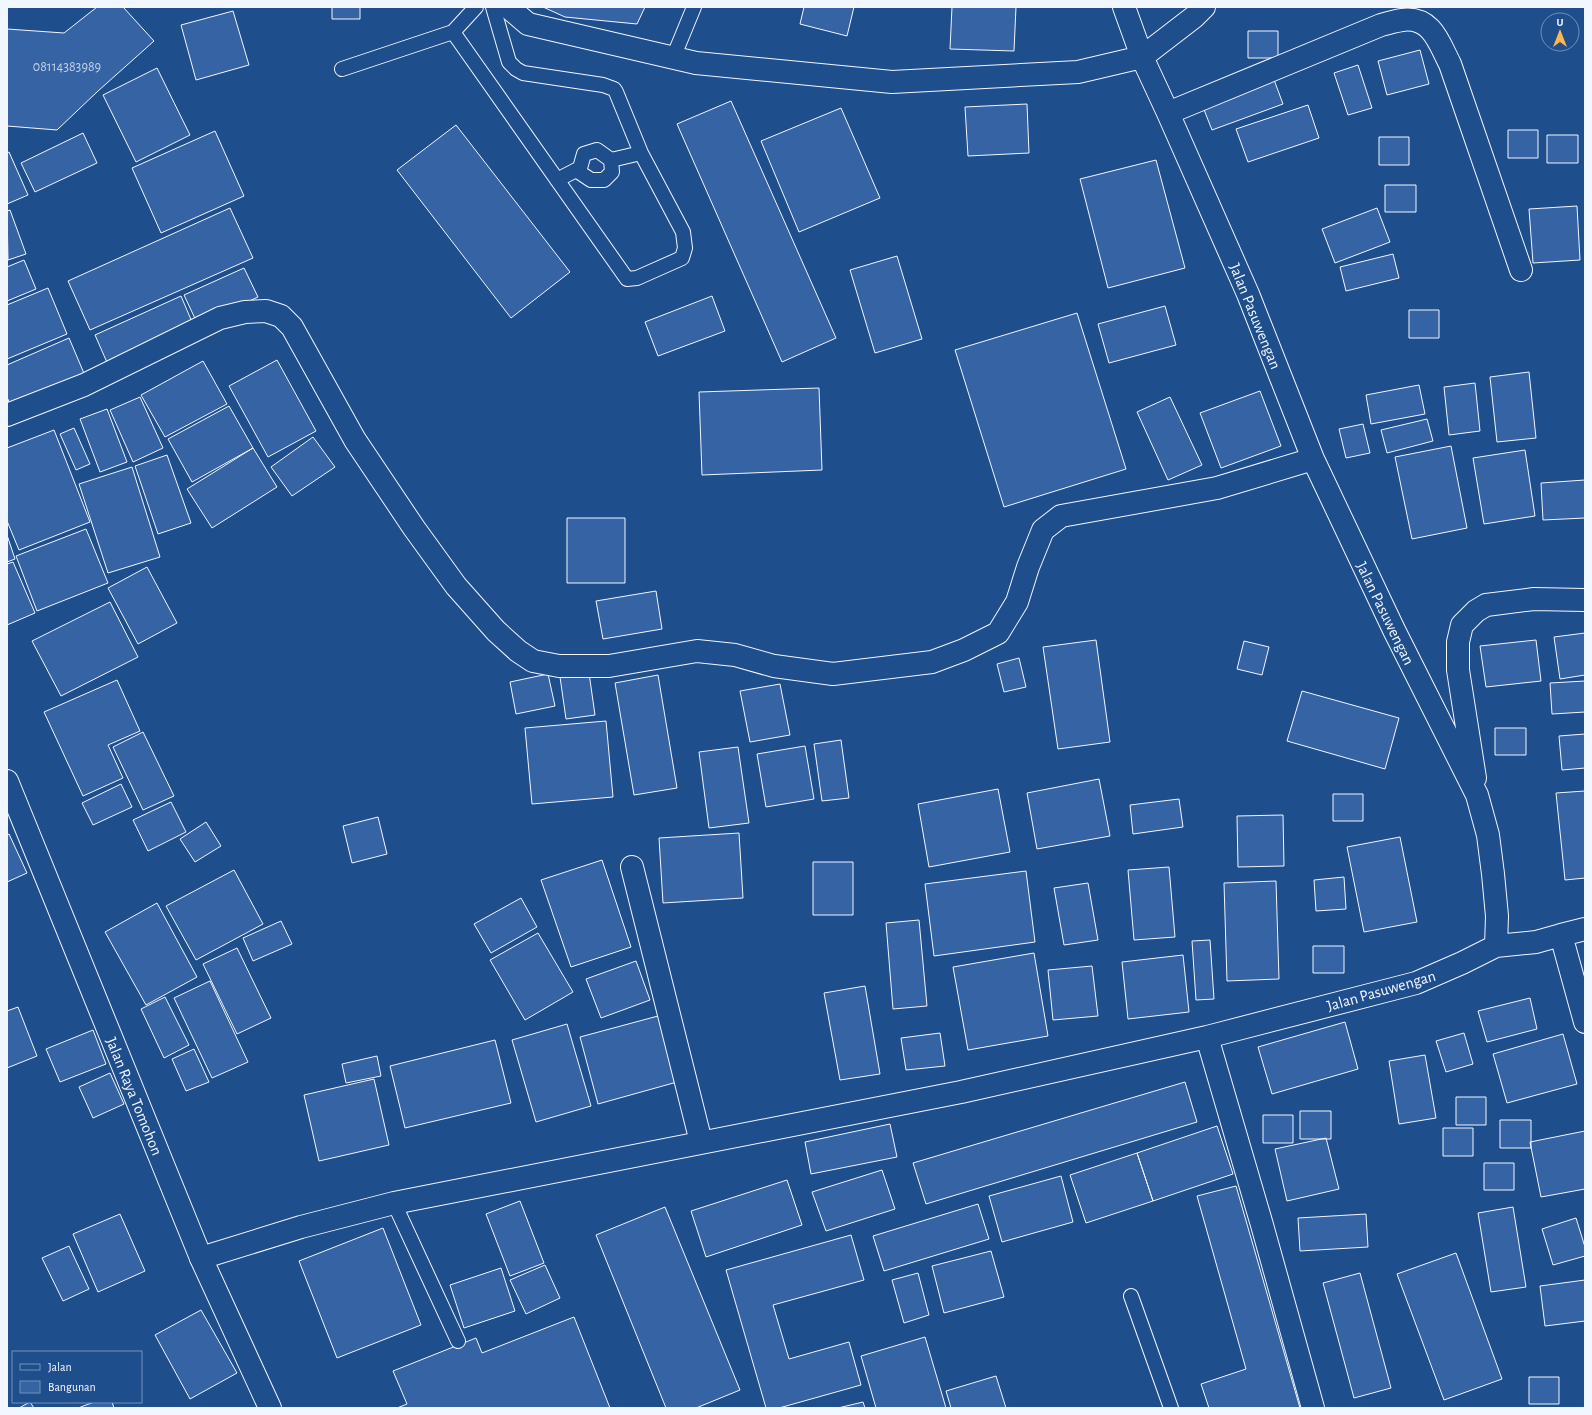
<svg xmlns="http://www.w3.org/2000/svg" width="1592" height="1415" font-family="'Alegreya Sans',sans-serif">
  <style>
    .building { fill: #3563a3; stroke: #f2f6ff }
    .lines { fill: none; stroke-linecap: round; stroke-linejoin: round }
    .service-casing { stroke: #f2f6ff; stroke-width: 16 }
    .minor-casing { stroke: #f2f6ff; stroke-width: 24 }
    .trunk-casing { stroke: #f2f6ff; stroke-width: 24 }
    .service { stroke: #1f4e8c; stroke-width: 14 }
    .minor { stroke: #1f4e8c; stroke-width: 22 }
    .trunk { stroke: #1f4e8c; stroke-width: 22 }
    .labels { text-anchor: middle; stroke-width: 3; stroke-linejoin: round; paint-order: stroke }
    .number-label { font-size: 14px; fill: #c3d1e8 }
    .street-label { font-size: 16px; fill: #f2f6ff; stroke: #1f4e8c }
  </style>
  <rect width="100%" height="100%" fill="#1f4e8c"/>
  <!-- building -->
  <path class="building" d="M97,7H123L154,41L98,91L57,130L7,126V29L64,33Z
    M332,7H360V19H332Z
    M543,7H645L637,24L565,17Z
    M804,7H854L847,36L800,24Z
    M952,7H1016L1014,51L950,49Z
    M233,11L249,65L196,80L181,25Z
    M1248,31H1278V58H1248Z
    M1420,50L1429,84L1387,95L1378,61Z
    M1358,65L1372,108L1348,115L1334,73Z
    M157,68L190,135L136,162L103,95Z
    M1273,77L1283,104L1212,130L1201,102Z
    M731,101L836,338L782,362L677,124Z
    M1027,104L1029,153L968,156L965,107Z
    M1308,105L1319,138L1248,162L1236,129Z
    M841,108L880,198L799,232L761,141Z
    M456,125L570,272L511,318L397,170Z
    M1508,130H1538V158H1508Z
    M215,131L244,196L161,233L132,168Z
    M83,133L97,163L35,192L21,163Z
    M1547,135H1578V163H1547Z
    M1379,137H1409V165H1379Z
    M9,152L28,195L7,204V153Z
    M1156,160L1185,268L1108,288L1080,179Z
    M1385,185H1416V212H1385Z
    M1577,206L1580,260L1533,263L1529,209Z
    M230,208L253,258L90,330L68,281Z
    M1377,208L1390,242L1335,263L1322,229Z
    M10,210L26,254L8,260L7,211Z
    M1393,254L1399,278L1346,291L1340,267Z
    M897,256L922,339L875,353L850,270Z
    M24,260L36,289L7,301V267Z
    M244,268L258,297L198,325L184,295Z
    M48,288L67,334L7,359V305Z
    M181,296L195,329L109,367L95,335Z
    M712,296L725,331L658,356L645,322Z
    M1165,306L1176,345L1109,363L1098,324Z
    M1409,310H1439V338H1409Z
    M1077,313L1126,469L1004,507L955,350Z
    M69,338L86,378L12,409L7,397V365Z
    M277,360L316,431L268,457L229,386Z
    M203,361L227,404L165,437L141,395Z
    M1529,372L1536,438L1497,442L1490,377Z
    M1475,383L1480,431L1449,435L1444,387Z
    M1419,385L1425,414L1371,424L1366,395Z
    M819,388L822,470L702,475L699,392Z
    M1260,391L1281,446L1221,468L1200,413Z
    M140,397L163,448L133,462L110,410Z
    M1170,397L1202,465L1168,480L1137,412Z
    M229,406L253,448L192,482L168,439Z
    M107,409L127,462L100,472L80,419Z
    M1427,419L1433,441L1387,453L1381,430Z
    M1363,424L1370,453L1346,458L1339,429Z
    M74,428L90,464L76,470L60,434Z
    M54,430L90,522L19,550L7,521V448Z
    M313,437L335,467L292,496L271,467Z
    M1451,446L1467,528L1412,539L1395,457Z
    M253,448L277,487L212,528L187,489Z
    M1525,450L1535,516L1484,524L1473,458Z
    M167,455L191,523L158,534L135,466Z
    M132,467L160,557L108,573L79,484Z
    M1585,480V518L1543,520L1541,483Z
    M567,518H625V583H567Z
    M86,529L108,583L37,611L16,556Z
    M7,535L15,559L7,562Z
    M13,562L35,613L7,625V564Z
    M147,567L177,623L138,644L108,588Z
    M656,591L662,629L603,639L596,601Z
    M110,602L138,657L61,696L32,641Z
    M1585,633V675L1560,679L1554,637Z
    M1096,640L1110,742L1058,749L1043,647Z
    M1536,640L1541,681L1486,687L1480,646Z
    M1244,641L1269,647L1262,675L1237,669Z
    M1019,658L1026,687L1004,692L997,664Z
    M589,673L595,715L566,719L560,677Z
    M548,674L555,706L516,714L510,682Z
    M658,675L677,788L634,795L615,683Z
    M117,680L140,731L108,745L123,778L83,796L44,712Z
    M1585,681V712L1552,714L1550,683Z
    M780,684L790,735L750,742L740,691Z
    M1302,691L1399,718L1385,769L1287,741Z
    M606,721L613,797L532,804L525,728Z
    M1495,728H1526V755H1495Z
    M143,732L174,796L143,810L113,747Z
    M1585,734V768L1562,770L1559,736Z
    M841,740L849,798L822,801L814,744Z
    M805,746L814,799L766,807L757,754Z
    M738,747L749,823L709,828L699,752Z
    M1099,779L1110,836L1037,849L1027,793Z
    M121,784L132,807L93,825L82,803Z
    M998,789L1010,852L929,867L918,804Z
    M1585,791V878L1565,880L1556,793Z
    M1333,794H1363V821H1333Z
    M1179,799L1183,827L1133,834L1130,805Z
    M171,802L186,832L148,851L133,820Z
    M1283,815L1284,866L1238,867L1237,816Z
    M378,817L387,854L352,863L343,826Z
    M206,822L221,846L195,862L180,839Z
    M739,833L743,898L663,903L659,838Z
    M9,834L27,873L7,882V835Z
    M1400,837L1417,922L1364,932L1347,847Z
    M602,860L631,947L571,967L541,880Z
    M813,862H853V915H813Z
    M1169,867L1175,937L1134,940L1128,870Z
    M234,870L263,924L196,960L166,906Z
    M1026,871L1035,942L934,956L925,884Z
    M1344,877L1346,909L1316,911L1314,880Z
    M1276,881L1279,979L1227,981L1224,883Z
    M1088,883L1098,940L1064,945L1054,888Z
    M521,898L537,927L491,953L474,924Z
    M157,903L197,977L146,1005L105,932Z
    M919,920L927,1006L893,1009L886,923Z
    M281,921L292,944L253,961L243,938Z
    M538,933L573,992L525,1020L490,960Z
    M1210,940L1214,999L1196,1000L1192,941Z
    M1313,946H1344V973H1313Z
    M237,948L271,1018L237,1034L203,964Z
    M1034,953L1048,1036L968,1050L953,967Z
    M1183,955L1189,1012L1128,1019L1122,962Z
    M636,961L650,1000L601,1018L586,979Z
    M1092,966L1098,1016L1053,1020L1048,970Z
    M210,981L248,1062L212,1078L174,998Z
    M865,986L880,1074L840,1080L824,993Z
    M165,997L189,1045L164,1058L141,1009Z
    M1530,998L1537,1029L1487,1042L1478,1011Z
    M18,1007L37,1056L7,1068V1011Z
    M658,1016L677,1082L598,1104L580,1037Z
    M1345,1022L1358,1069L1272,1094L1258,1047Z
    M567,1024L591,1106L536,1122L512,1040Z
    M93,1030L106,1064L60,1082L46,1049Z
    M940,1033L945,1066L906,1070L901,1038Z
    M1464,1033L1473,1064L1446,1072L1436,1041Z
    M1563,1034L1577,1084L1507,1103L1493,1054Z
    M495,1040L511,1103L405,1128L390,1066Z
    M194,1049L209,1082L186,1091L172,1059Z
    M1425,1055L1436,1118L1399,1124L1389,1061Z
    M377,1056L381,1076L346,1083L342,1064Z
    M110,1073L124,1104L93,1118L79,1087Z
    M374,1079L389,1145L319,1161L304,1095Z
    M1185,1082L1197,1122L926,1204L913,1163Z
    M1456,1097H1486V1125H1456Z
    M1300,1111H1331V1139H1300Z
    M1263,1115H1293V1143H1263Z
    M1500,1120H1531V1148H1500Z
    M890,1124L897,1157L811,1174L805,1142Z
    M1217,1126L1233,1174L1153,1201L1137,1153Z
    M1443,1128H1473V1156H1443Z
    M1585,1131V1189L1541,1197L1530,1142Z
    M1326,1138L1339,1189L1287,1201L1275,1149Z
    M1137,1153L1153,1201L1086,1223L1070,1175Z
    M1484,1163H1514V1190H1484Z
    M882,1170L895,1209L826,1231L812,1192Z
    M1061,1176L1073,1222L1002,1242L989,1196Z
    M787,1180L802,1225L706,1257L691,1211Z
    M1236,1186L1300,1408H1209L1201,1384L1246,1369L1197,1196Z
    M520,1201L544,1263L510,1276L486,1214Z
    M978,1204L989,1239L884,1271L873,1236Z
    M665,1207L740,1390L696,1408H666L596,1235Z
    M1513,1207L1526,1287L1491,1292L1478,1213Z
    M120,1214L145,1271L98,1292L73,1234Z
    M1366,1214L1368,1247L1300,1251L1298,1218Z
    M1576,1218L1585,1247V1256L1553,1265L1542,1229Z
    M383,1228L421,1325L337,1358L299,1261Z
    M851,1235L864,1280L773,1305L789,1359L849,1342L861,1385L779,1408H766L726,1270Z
    M69,1246L89,1289L63,1301L42,1258Z
    M991,1251L1004,1297L944,1313L932,1266Z
    M1456,1253L1502,1379L1444,1400L1397,1274Z
    M545,1265L560,1298L526,1314L510,1280Z
    M501,1268L515,1311L464,1328L450,1285Z
    M918,1273L929,1315L904,1323L892,1280Z
    M1360,1273L1391,1388L1354,1398L1323,1283Z
    M1585,1280V1321L1545,1326L1540,1286Z
    M201,1310L237,1373L190,1399L155,1335Z
    M574,1317L610,1408H397L407,1404L393,1371L476,1338L482,1353Z
    M925,1337L946,1408H876L861,1356Z
    M996,1376L1006,1408H951L946,1391Z
    M1529,1377H1559V1404H1529Z
    M30,1402L34,1408H19Z
    M94,1402H112L114,1408H78Z
    M863,1402L865,1408H838Z"/>
  <g class="lines">
    <!-- service casing -->
    <g class="service-casing">
      <path id="service" d="M453,32L627,279L637,278L682,258L685,248L683,232L641,153L616,92L614,89L603,85L523,73L516,69L509,62L493,7
        M673,58L694,7
        M342,69L453,32L476,7
        M611,160L641,153
        M557,180L580,168L584,154L597,150L611,160L612,172L604,180H591L576,170
        M394,1203L458,1341
        M1131,1296L1171,1408"/>
    </g>
    <!-- minor casing -->
    <g class="minor-casing">
      <path id="minor" d="M508,7L528,24L696,63L892,82L1078,72L1142,57L1194,17L1204,7
        M1168,113L1381,25C1388,23 1395,21 1402,20C1432,16 1439,43 1450,64L1521,270
        M7,415L84,385L220,318L245,312L266,311L281,316L292,327L355,440L414,528L456,586L496,631L518,651L533,661L559,666H609L697,651L735,655L774,666L833,674L932,662L964,650L998,633L1017,602L1028,567L1043,530L1061,516L1217,488L1313,459
        M1475,778L1458,670V642L1462,625L1476,611L1486,605L1534,599L1585,600
        M632,867L701,1142
        M1561,935L1585,929
        M1496,946L1536,942L1561,935L1585,1022
        M1207,1037L1262,1225L1313,1408
        M201,1258L301,1227L394,1203L961,1092L1207,1037L1416,983L1462,963L1496,946L1497,916L1493,874L1488,835L1477,795L1394,630L1313,459L1248,294L1168,113L1142,57L1124,7"/>
    </g>
    <!-- trunk casing -->
    <g class="trunk-casing">
      <path id="trunk" d="M7,781L201,1258L270,1408"/>
    </g>
    <!-- service -->
    <use href="#service" class="service"/>
    <!-- minor -->
    <use href="#minor" class="minor"/>
    <!-- trunk -->
    <use href="#trunk" class="trunk"/>
  </g>
  <g class="labels">
    <!-- number labels -->
    <g class="number-label">
      <text x="67" y="71">08114383989</text>
    </g>
    <!-- street labels -->
    <g class="street-label">
      <text transform="translate(1256 316) rotate(68)" y="6">Jalan Pasuwengan</text>
      <text transform="translate(1386 613) rotate(64)" y="6">Jalan Pasuwengan</text>
      <text transform="translate(1381 990) rotate(-16)" y="6">Jalan Pasuwengan</text>
      <text transform="translate(135 1096) rotate(68)" y="6">Jalan Raya Tomohon</text>
    </g>
  </g>
  <!-- border -->
  <rect width="1592" height="1415" fill="none" stroke="#f2f6ff" stroke-width="16"/>
  <!-- legend -->
  <rect x="12" y="1351" width="130" height="52" fill="#1f4e8c" stroke="#7391ba"/>
  <rect x="20" y="1364" width="20" height="6" fill="#1f4e8c" stroke="#7391ba"/>
  <text x="48" y="1371" font-size="12" fill="#f2f6ff">Jalan</text>
  <rect x="20" y="1381" width="20" height="12" fill="#3563a3" stroke="#7391ba"/>
  <text x="48" y="1391" font-size="12" fill="#f2f6ff">Bangunan</text>
  <!-- north arrow -->
  <g transform="translate(1560 32)"><circle r="19" fill="#1f4e8c" stroke="#7391ba"/>
  <path d="M0-3L7 15L0 10L-7 15Z" fill="#ffb74d"/>
  <text y="-6" font-size="11" font-weight="bold" text-anchor="middle" fill="#f2f6ff">U</text>
  </g>
</svg>
